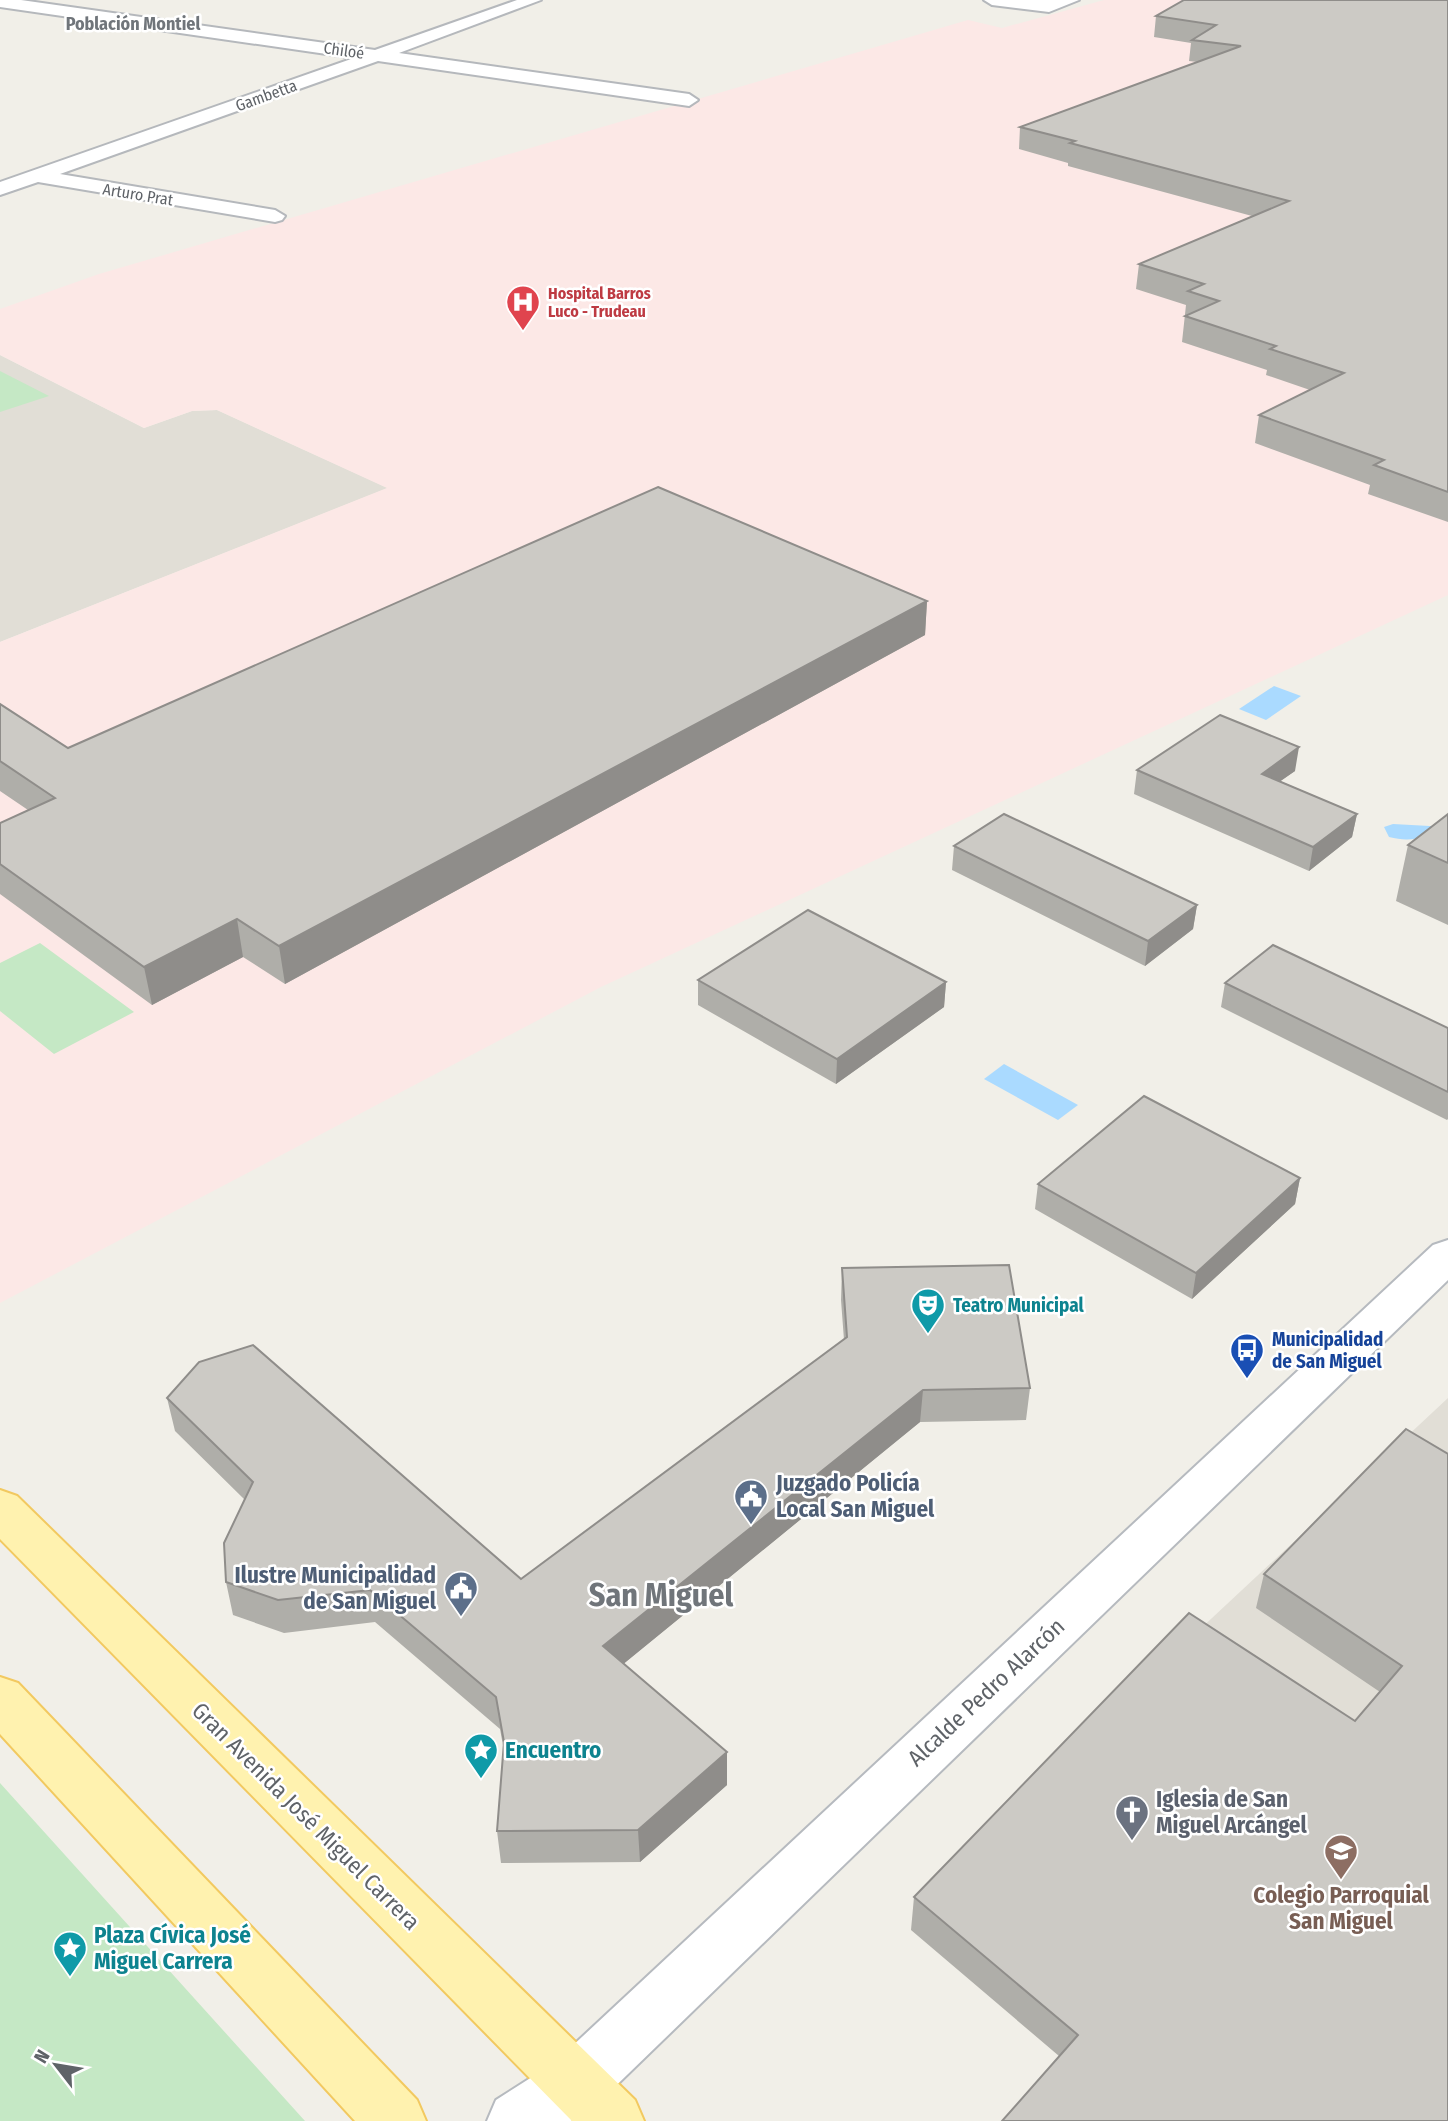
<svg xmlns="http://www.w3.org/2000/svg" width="1448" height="2121" font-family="'Fira Sans Condensed',sans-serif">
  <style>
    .education { fill: #e1ded6 }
    .medical { fill: #fce8e6 }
    .green { fill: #c5e8c5 }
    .water { fill: #aadaff }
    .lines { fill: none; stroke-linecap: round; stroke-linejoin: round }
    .street-casing { stroke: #b5b8bc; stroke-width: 4 }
    .secondary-casing { stroke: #b6babf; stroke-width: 4 }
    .primary-casing { stroke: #f2c960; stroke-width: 4 }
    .street { fill: #fff; fill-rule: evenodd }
    .secondary { fill: #fff; fill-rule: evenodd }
    .primary { fill: #fff2af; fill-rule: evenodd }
    .wall { fill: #afaea9 }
    .shaded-wall { fill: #8f8d8a }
    .building { fill: #cccac5; stroke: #8f8d8a; stroke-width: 2 }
    .labels { text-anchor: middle; stroke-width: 5; stroke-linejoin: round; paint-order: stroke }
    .far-street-label { font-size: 16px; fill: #5f6368; stroke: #fff }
    .far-health-label { font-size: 16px; font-weight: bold; fill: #be3a42; stroke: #fff; text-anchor: start }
    .far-neighbourhood-label { font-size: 18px; font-weight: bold; fill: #70757a; stroke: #fff }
    .culture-label { font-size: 19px; font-weight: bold; fill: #0d838f; stroke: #fff; text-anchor: start }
    .transit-label { font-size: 19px; font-weight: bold; fill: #164399; stroke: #fff; text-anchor: start }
    .near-service-label { font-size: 23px; font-weight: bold; fill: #4e5e75; stroke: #fff; text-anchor: start }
    .near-street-label { font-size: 23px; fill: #5f6368; stroke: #fff }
    .near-culture-label { font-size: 23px; font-weight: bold; fill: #0d838f; stroke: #fff; text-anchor: start }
    .near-worship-label { font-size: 23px; font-weight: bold; fill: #5b616d; stroke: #fff; text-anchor: start }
    .near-education-label { font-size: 23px; font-weight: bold; fill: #785e54; stroke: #fff }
    .near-district-label { font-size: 32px; font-weight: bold; fill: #70757a; stroke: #fff }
  </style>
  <rect width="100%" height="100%" fill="#f1efe8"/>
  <!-- education -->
  <path class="education" d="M0,355L144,428L192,411L217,410L388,488L0,642Z
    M1448,1398V1748L1345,1754L1182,1646Z"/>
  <!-- medical -->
  <path class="medical" d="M1104,0H1448V595L601,987L0,1303V642L387,488L217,410L192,411L144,428L0,355V309L99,274L968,20L1002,28Z"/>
  <!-- green -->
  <path class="green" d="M0,371L49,396L0,412Z
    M40,943L134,1012L54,1054L0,1011V963Z
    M0,1783L305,2121H0Z"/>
  <!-- water -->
  <path class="water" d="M1274,686L1301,696L1266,720L1239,709Z
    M1393,824L1448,827C1427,837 1412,843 1389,837L1384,827Z
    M1004,1064L1078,1105L1058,1120L984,1079Z"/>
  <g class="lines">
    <!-- street casing -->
    <g class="street-casing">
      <path id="street" d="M0,0H21L375,50L517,0H541L399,53L689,94L698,100L689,106L378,61L60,174L275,210L285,216L282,220L275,222L38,182L0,195V182L354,58L0,7Z
        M984,0H1079L1049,12L992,5Z"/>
    </g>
    <!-- secondary casing -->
    <g class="secondary-casing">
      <path id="secondary" d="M1448,1240V1280L596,2105L571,2121H487L496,2100L554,2063L1433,1245Z"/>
    </g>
    <!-- primary casing -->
    <g class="primary-casing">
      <path id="primary" d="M0,1490L17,1496L635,2100L644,2121H572L0,1539Z
        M0,1677L18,1683L417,2100L426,2121H355L0,1734Z"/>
    </g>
    <!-- street -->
    <use href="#street" class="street"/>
    <!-- secondary -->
    <use href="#secondary" class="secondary"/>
    <!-- primary -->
    <use href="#primary" class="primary"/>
  </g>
  <!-- wall -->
  <path class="wall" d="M1448,0V522L1368,494L1370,485L1255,443L1259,415L1310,390L1266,375L1267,370L1182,342L1186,305L1136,289L1139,264L1252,216L1068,166V163L1019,149L1020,127L1197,62L1189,61L1191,43L1154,37L1156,16Z
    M927,601L925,635L285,984L243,957L152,1005L0,894V823L28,810L0,791V704L68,748Z
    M1137,770L1295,771L1280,781L1357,814L1352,837L1309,871L1134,794Z
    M1448,814V925L1396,901L1408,845Z
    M954,846L1197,905L1193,929L1145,966L952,870Z
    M698,980L946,982L944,1007L836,1084L698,1005Z
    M1225,983L1448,1028V1119L1447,1120L1221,1007Z
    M1300,1178L1295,1204L1192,1299L1035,1209L1038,1184Z
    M842,1268L1030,1388L1026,1420L920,1422L623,1664L727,1785L640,1862L501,1863L497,1831L504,1751L500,1729L375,1622L284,1633L233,1615L226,1582L245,1500L175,1431L167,1398L521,1579L844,1340L841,1300Z
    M1406,1429L1448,2121L1059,2056L911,1930L914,1897L1355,1721L1380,1692L1256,1608L1264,1574Z"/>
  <!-- shaded-wall -->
  <path class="shaded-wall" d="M927,601L925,635L285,984L279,946Z
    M1299,747L1295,771L1258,797L1262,774Z
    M1357,814L1352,837L1309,871L1313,847Z
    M1197,905L1193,929L1145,966L1148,941Z
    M237,919L243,957L152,1005L144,967Z
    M946,982L944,1007L836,1084L837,1059Z
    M1300,1178L1295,1204L1192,1299L1196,1273Z
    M923,1390L920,1422L605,1679L603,1646Z
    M727,1752V1785L640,1862L638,1830Z"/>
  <!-- building -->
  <path class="building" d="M1184,0H1448V492L1374,465L1384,460L1259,415L1344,373L1270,349L1276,346L1185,316L1219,301L1188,291L1204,284L1139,264L1289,201L1070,143L1075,141L1020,127L1241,46L1192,40L1216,25L1156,16Z
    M658,487L927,601L279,946L237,919L144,967L0,864V823L55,798L0,761V704L68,748Z
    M1220,715L1299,747L1262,774L1357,814L1313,847L1137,770Z
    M1004,814L1197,905L1148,941L954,846Z
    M1448,814V863L1408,845Z
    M808,910L946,982L837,1059L698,980Z
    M1273,945L1448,1028V1092L1225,983Z
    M1144,1096L1300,1178L1196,1273L1038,1184Z
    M1009,1265L1030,1388L923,1390L603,1646L727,1752L638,1830L497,1831L504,1742L496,1697L370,1590L278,1600L226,1582L224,1543L253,1482L167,1398L199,1362L253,1345L521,1579L847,1337L842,1268Z
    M1406,1429L1448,1454V2121H1002L1078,2035L914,1897L1189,1613L1355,1721L1402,1666L1264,1574Z"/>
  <!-- icons -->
  <defs>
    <g id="hospital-pin" transform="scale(1.75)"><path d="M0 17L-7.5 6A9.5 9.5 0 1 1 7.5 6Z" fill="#e0444e" stroke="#fff"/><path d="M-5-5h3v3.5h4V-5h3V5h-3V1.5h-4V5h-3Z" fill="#fff"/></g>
    <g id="theatre-pin" transform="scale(1.75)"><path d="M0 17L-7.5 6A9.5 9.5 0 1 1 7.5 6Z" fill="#0f9aa8" stroke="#fff"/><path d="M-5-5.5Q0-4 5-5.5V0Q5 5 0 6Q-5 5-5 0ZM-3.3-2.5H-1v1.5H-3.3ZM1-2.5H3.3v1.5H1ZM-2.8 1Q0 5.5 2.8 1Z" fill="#fff"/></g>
    <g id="bus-pin" transform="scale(1.75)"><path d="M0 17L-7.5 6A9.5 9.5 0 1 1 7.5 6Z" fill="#1a4fb4" stroke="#fff"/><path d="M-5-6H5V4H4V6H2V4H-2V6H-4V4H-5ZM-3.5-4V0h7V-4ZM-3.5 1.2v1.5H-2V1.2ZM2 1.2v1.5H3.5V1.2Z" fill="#fff"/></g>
    <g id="civic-pin" transform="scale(1.75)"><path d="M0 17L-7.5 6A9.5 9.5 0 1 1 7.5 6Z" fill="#5c6f8a" stroke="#fff"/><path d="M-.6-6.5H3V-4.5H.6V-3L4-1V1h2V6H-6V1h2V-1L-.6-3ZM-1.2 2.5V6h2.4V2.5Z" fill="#fff"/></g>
    <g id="sight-pin" transform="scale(1.75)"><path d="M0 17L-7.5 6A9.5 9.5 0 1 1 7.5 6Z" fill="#0f9aa8" stroke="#fff"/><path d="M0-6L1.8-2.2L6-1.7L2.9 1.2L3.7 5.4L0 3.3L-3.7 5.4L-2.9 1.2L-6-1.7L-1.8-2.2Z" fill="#fff"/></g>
    <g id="church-pin" transform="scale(1.75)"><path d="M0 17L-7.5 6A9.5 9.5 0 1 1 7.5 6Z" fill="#6b7280" stroke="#fff"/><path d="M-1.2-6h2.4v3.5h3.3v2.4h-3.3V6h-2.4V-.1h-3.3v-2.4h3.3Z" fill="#fff"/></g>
    <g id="school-pin" transform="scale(1.75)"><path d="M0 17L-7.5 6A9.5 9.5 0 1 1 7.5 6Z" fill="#8d6e63" stroke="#fff"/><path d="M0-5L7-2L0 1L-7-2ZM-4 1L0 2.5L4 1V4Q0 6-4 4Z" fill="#fff"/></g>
  </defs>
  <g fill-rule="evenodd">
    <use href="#hospital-pin" x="523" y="302"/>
    <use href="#theatre-pin" x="928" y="1305"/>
    <use href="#bus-pin" x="1247" y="1350"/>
    <use href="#civic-pin" x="751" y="1496"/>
    <use href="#civic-pin" x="461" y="1588"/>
    <use href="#sight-pin" x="481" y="1750"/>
    <use href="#church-pin" x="1132" y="1812"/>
    <use href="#school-pin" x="1341" y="1851"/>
    <use href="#sight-pin" x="70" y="1948"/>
  </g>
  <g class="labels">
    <!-- far-street labels -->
    <g class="far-street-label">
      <text transform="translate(344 50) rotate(8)" y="6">Chiloé</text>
      <text transform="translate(266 95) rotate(-20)" y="6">Gambetta</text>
      <text transform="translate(138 194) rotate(9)" y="6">Arturo Prat</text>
    </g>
    <!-- far-health labels -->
    <g class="far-health-label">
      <text x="548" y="299">Hospital Barros<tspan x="548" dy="18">Luco - Trudeau</tspan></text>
    </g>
    <!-- far-neighbourhood labels -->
    <g class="far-neighbourhood-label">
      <text x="133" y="30">Población Montiel</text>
    </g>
    <!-- culture labels -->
    <g class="culture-label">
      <text x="953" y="1312">Teatro Municipal</text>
    </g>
    <!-- transit labels -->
    <g class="transit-label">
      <text x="1272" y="1346">Municipalidad<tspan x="1272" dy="22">de San Miguel</tspan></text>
    </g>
    <!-- near-service labels -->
    <g class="near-service-label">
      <text x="776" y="1491">Juzgado Policía<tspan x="776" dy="26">Local San Miguel</tspan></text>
      <text x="436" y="1583" text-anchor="end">Ilustre Municipalidad<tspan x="436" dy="26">de San Miguel</tspan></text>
    </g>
    <!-- near-street labels -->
    <g class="near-street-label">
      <text transform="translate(986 1692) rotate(-43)" y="8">Alcalde Pedro Alarcón</text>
      <text transform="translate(306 1816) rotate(45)" y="8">Gran Avenida José Miguel Carrera</text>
    </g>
    <!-- near-culture labels -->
    <g class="near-culture-label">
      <text x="505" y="1758">Encuentro</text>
      <text x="94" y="1943">Plaza Cívica José<tspan x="94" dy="26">Miguel Carrera</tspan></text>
    </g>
    <!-- near-worship labels -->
    <g class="near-worship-label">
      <text x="1156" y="1807">Iglesia de San<tspan x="1156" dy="26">Miguel Arcángel</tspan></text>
    </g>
    <!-- near-education labels -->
    <g class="near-education-label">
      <text x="1341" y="1903">Colegio Parroquial<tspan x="1341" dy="26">San Miguel</tspan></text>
    </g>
    <!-- near-district labels -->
    <g class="near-district-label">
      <text x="661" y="1606">San Miguel</text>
    </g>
  </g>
  <!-- north arrow -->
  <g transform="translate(56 2065) rotate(301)" stroke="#ffffff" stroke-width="5" paint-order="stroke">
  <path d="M0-5L12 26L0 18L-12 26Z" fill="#5f6368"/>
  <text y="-10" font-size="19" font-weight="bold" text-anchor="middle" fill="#5f6368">N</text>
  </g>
</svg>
